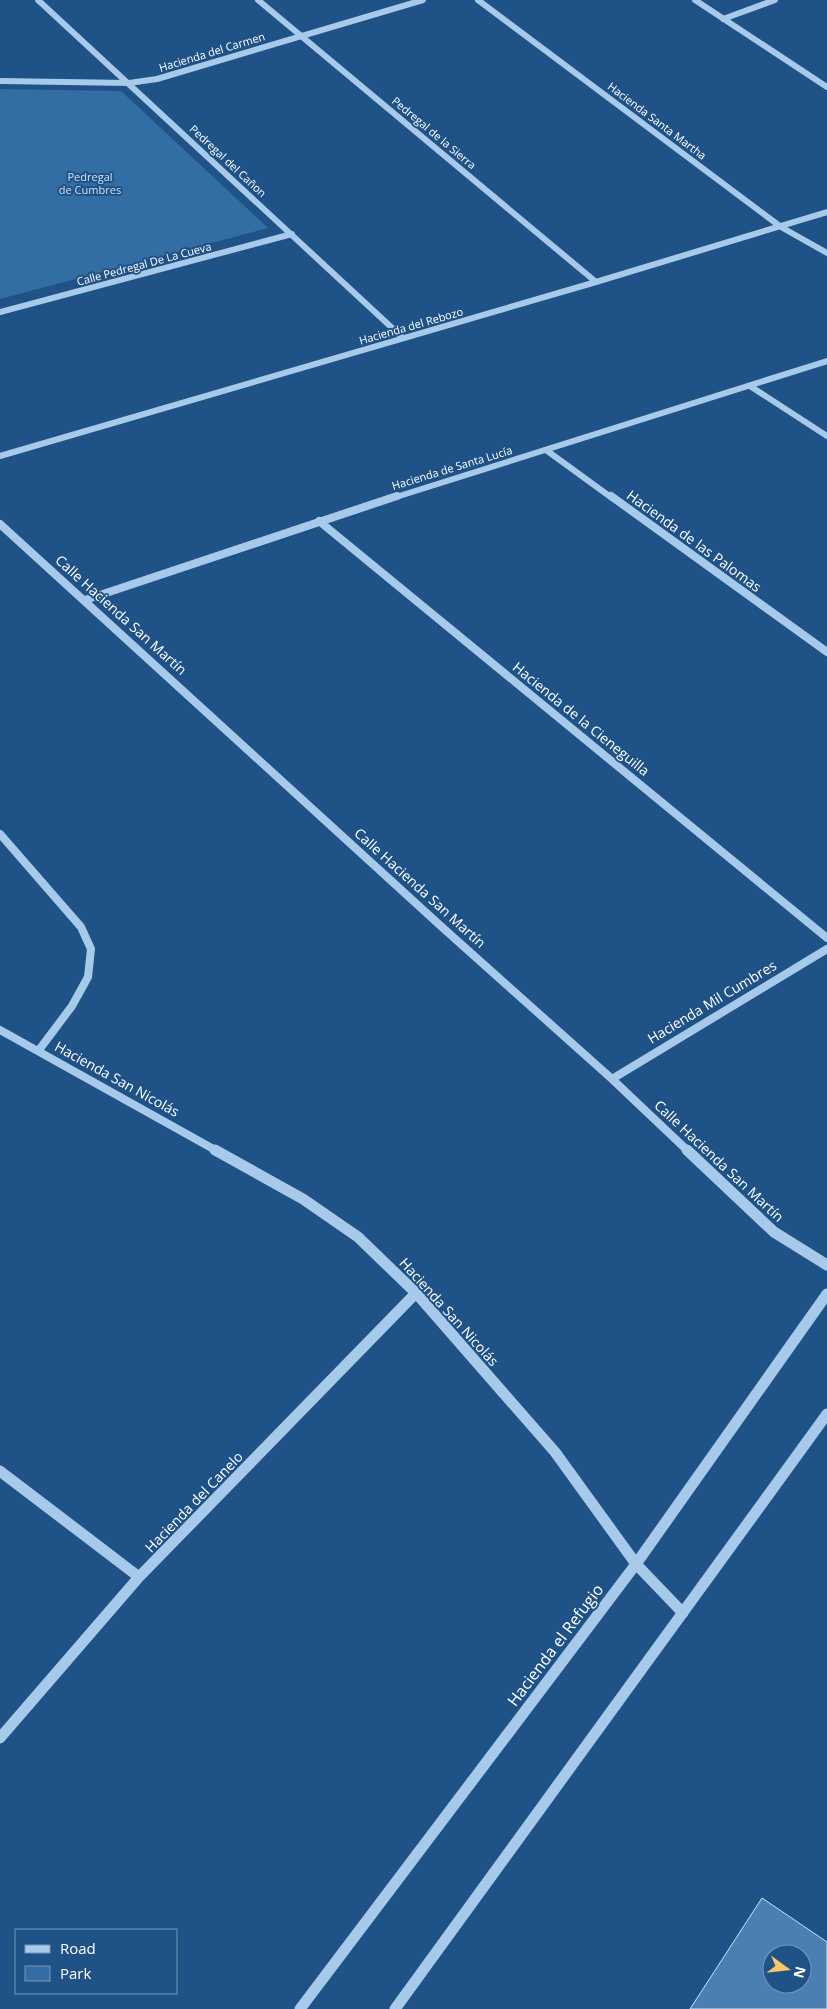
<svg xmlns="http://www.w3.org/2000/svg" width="827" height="2009" font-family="'Open Sans',sans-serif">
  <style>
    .green { fill: #326da4 }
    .building { fill: #4b7fb1; stroke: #cde3f8; fill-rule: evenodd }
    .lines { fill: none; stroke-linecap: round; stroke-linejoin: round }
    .minor-far2 { stroke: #a8caea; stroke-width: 6 }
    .minor-far1 { stroke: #a8caea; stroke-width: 8 }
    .minor { stroke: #a8caea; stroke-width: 11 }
    .labels { text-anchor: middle; stroke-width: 4; stroke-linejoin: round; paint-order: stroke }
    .far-street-label { font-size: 11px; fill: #fff; stroke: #1f5286 }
    .far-park-label { font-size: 11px; fill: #cde3f8; stroke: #1f5286 }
    .street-label { font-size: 14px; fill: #fff; stroke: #1f5286 }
    .near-street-label { font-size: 16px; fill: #fff; stroke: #1f5286 }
  </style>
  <rect width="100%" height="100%" fill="#1f5286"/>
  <!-- green -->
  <path class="green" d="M0,89L121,91L268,228L0,299Z"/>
  <!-- building -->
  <path class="building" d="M762,1898L827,1942V2009H690ZM772,1954H802V1984H772Z"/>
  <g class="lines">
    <!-- minor-far2 -->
    <path class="minor-far2" d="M38,0L403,338
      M258,0L596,282
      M478,0L781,227L827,253
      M695,0L827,87
      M723,19L775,0
      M0,81L129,83L157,79L423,0
      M0,312L292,234
      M750,386L827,436
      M546,450L612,498
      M0,456L596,282L827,212
      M393,498L827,361"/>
    <!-- minor-far1 -->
    <path class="minor-far1" d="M611,496L827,652
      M319,521L827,938
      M0,524L443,928L612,1079L688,1151
      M85,600L397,496
      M0,834L81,927L91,949L88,977L72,1006L39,1050
      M0,1030L217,1151
      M612,1079L827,949"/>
    <!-- minor -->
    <path class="minor" d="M215,1150L303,1199L358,1237L416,1293L555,1452L636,1564L683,1613
      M687,1150L774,1232L827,1265
      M0,1471L139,1577
      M0,1738L139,1577L416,1293
      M300,2009L636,1564L827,1294
      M395,2009L827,1414"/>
  </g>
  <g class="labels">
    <!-- far-street labels -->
    <g class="far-street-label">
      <text transform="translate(212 52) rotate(-17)" y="4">Hacienda del Carmen</text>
      <text transform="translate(657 121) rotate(37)" y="4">Hacienda Santa Martha</text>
      <text transform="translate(434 133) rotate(40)" y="4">Pedregal de la Sierra</text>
      <text transform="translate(228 161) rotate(43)" y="4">Pedregal del Cañon</text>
      <text transform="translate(144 264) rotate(-15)" y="4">Calle Pedregal De La Cueva</text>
      <text transform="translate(411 326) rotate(-16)" y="4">Hacienda del Rebozo</text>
      <text transform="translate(452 468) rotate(-17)" y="4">Hacienda de Santa Lucía</text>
    </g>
    <!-- far-park labels -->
    <g class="far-park-label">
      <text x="90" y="181">Pedregal<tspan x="90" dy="13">de Cumbres</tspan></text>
    </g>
    <!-- street labels -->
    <g class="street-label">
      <text transform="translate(694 541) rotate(36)" y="5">Hacienda de las Palomas</text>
      <text transform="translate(121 615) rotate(42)" y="5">Calle Hacienda San Martín</text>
      <text transform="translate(581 719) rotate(39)" y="5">Hacienda de la Cieneguilla</text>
      <text transform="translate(420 888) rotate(42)" y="5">Calle Hacienda San Martín</text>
      <text transform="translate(712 1002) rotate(-31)" y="5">Hacienda Mil Cumbres</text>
      <text transform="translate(117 1079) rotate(29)" y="5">Hacienda San Nicolás</text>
      <text transform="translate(719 1161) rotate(43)" y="5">Calle Hacienda San Martín</text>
      <text transform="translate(449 1312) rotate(48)" y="5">Hacienda San Nicolás</text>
      <text transform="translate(194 1502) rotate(-46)" y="5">Hacienda del Canelo</text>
    </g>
    <!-- near-street labels -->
    <g class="near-street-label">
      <text transform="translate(555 1645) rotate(-53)" y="6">Hacienda el Refugio</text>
    </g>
  </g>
  <!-- legend -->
  <rect x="15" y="1929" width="162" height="65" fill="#1f5286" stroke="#7997b6"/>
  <rect x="25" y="1945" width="25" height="8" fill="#a8caea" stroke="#7997b6"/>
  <text x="60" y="1954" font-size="15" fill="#ffffff">Road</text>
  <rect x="25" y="1966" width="25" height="15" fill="#326da4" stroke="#7997b6"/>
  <text x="60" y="1979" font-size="15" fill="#ffffff">Park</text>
  <!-- north arrow -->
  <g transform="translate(787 1969) rotate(105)"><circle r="24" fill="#1f5286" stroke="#7997b6"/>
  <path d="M0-4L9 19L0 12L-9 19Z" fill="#f9c668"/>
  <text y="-8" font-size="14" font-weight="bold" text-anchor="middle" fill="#ffffff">N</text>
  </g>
</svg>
